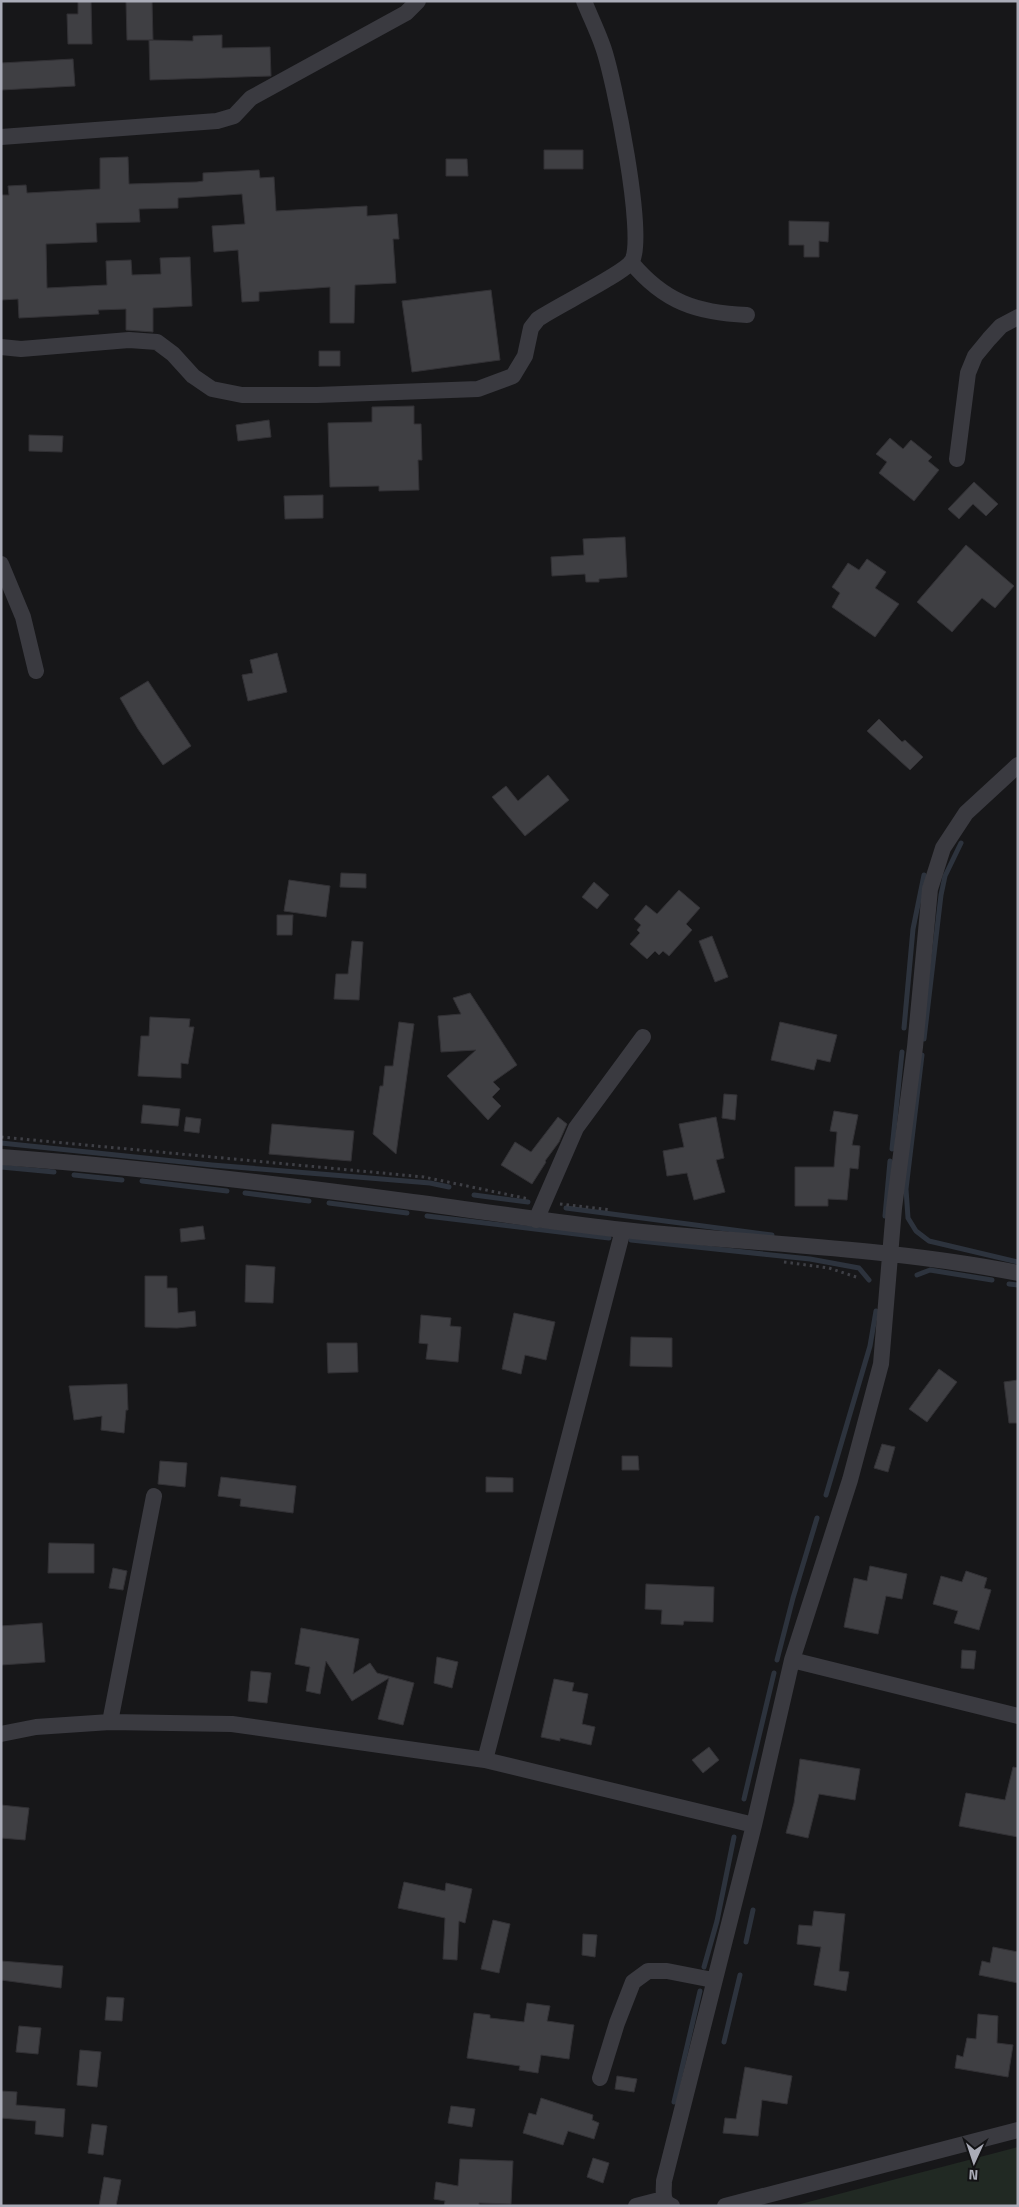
<svg xmlns="http://www.w3.org/2000/svg" width="1019" height="2207" font-family="'Titillium Web',sans-serif">
  <style>
    .green { fill: #212923 }
    .lines { fill: none; stroke-linecap: round; stroke-linejoin: round }
    .stream { stroke: #2d333d; stroke-width: 5 }
    .building { fill: #3f3f43; stroke: #323135 }
    .path { stroke: #3e3f45; stroke-width: 3; stroke-dasharray: 2.5 4; stroke-linecap: butt }
    .minor { stroke: #3a3a40; stroke-width: 16 }
  </style>
  <rect width="100%" height="100%" fill="#171719"/>
  <!-- green -->
  <path class="green" d="M1018,2147V2206H793Z"/>
  <g class="lines">
    <!-- stream -->
    <path class="stream" d="M904,1028L913,929L924,875
      M924,1039L941,895L945,876L961,843
      M922,1055L906,1189L908,1218L916,1231L929,1241L1018,1262
      M1,1143L212,1165L430,1183L449,1187
      M892,1149L902,1052
      M1,1167L54,1172
      M74,1175L122,1180
      M142,1181L227,1191
      M245,1193L309,1201
      M474,1195L528,1202
      M329,1203L407,1213
      M566,1208L772,1235
      M427,1216L609,1238
      M885,1216L890,1161
      M631,1240L810,1259L859,1268L869,1280
      M917,1275L930,1270L992,1280
      M1009,1284L1018,1285
      M826,1495L870,1346L876,1311
      M777,1660L793,1598L817,1518
      M744,1799L774,1673
      M746,1942L753,1910
      M704,1967L717,1921L734,1837
      M724,2042L740,1975
      M674,2102L700,1991"/>
  </g>
  <!-- building -->
  <path class="building" d="M78,1H91L92,44H68L67,14H78Z
    M126,1H152L153,40H127Z
    M222,35V48L270,47L271,76L150,80L149,40L193,41V36Z
    M73,59L75,86L1,90V63Z
    M544,150H583V169H544Z
    M128,157L129,184L197,182L203,181V173L259,170L260,178L274,177L276,211L367,206V216L397,214L399,239H393L396,283L355,285L354,323H330V287L259,292V301L242,302L238,250L214,252L212,226L245,224L242,194L178,198V208L139,209L140,222L96,223L97,242L46,244L47,288L107,285L106,261L131,260L132,275L161,274L160,258L190,257L192,306L153,308V332L126,330V309L98,310L99,314L19,318L18,299L1,300V195H9L8,186L26,185L27,193L100,189V158Z
    M446,159H467L468,176H446Z
    M789,221L829,222L828,242L819,241V257H804V245H789Z
    M491,290L500,360L412,372L402,301Z
    M319,351H340V366H319Z
    M414,406V424H421L422,460H418L419,490L379,491V486L330,487L328,423L372,422V407Z
    M269,420L271,437L238,441L236,425Z
    M29,435L63,436L62,452L29,451Z
    M890,438L903,449L911,440L932,457L928,461L939,470L914,501L879,473L887,462L876,454Z
    M974,482L998,504L986,516L973,504L959,519L948,509Z
    M323,495V518L285,519L284,496Z
    M625,537L627,577L599,579V582H586L585,574L552,576L551,557L584,555L583,539Z
    M966,545L1014,586L995,608L982,598L952,632L917,602Z
    M867,559L886,572L875,588L899,604L875,637L832,607L840,593L832,587L848,563L859,570Z
    M277,653L287,692L248,701L242,675L253,673L250,660Z
    M148,681L191,746L163,765L138,729L120,698Z
    M879,719L902,742L905,740L923,757L910,770L867,731Z
    M548,775L569,800L525,836L492,797L506,786L518,801Z
    M341,873L366,874V888L340,887Z
    M289,880L330,886L326,917L284,911Z
    M594,882L609,895L597,909L582,897Z
    M679,890L700,908L686,924L692,930L669,956L663,951L659,955L655,951L647,959L630,944L640,933L637,930L641,925L634,919L646,905L657,914Z
    M277,915H293L292,935H277Z
    M712,936L728,977L715,982L699,941Z
    M352,941L363,942L359,1000L334,999L336,974H348Z
    M470,993L517,1065L493,1082L500,1089L492,1097L501,1106L488,1120L447,1076L476,1050L441,1052L438,1016L461,1014L453,998Z
    M150,1017L190,1019L189,1027H194L188,1064L181,1063V1078L138,1076L141,1036H149Z
    M399,1022L414,1024L396,1154L373,1134L380,1086H383L385,1066H393Z
    M780,1022L837,1035L830,1062L817,1059L814,1070L771,1060Z
    M724,1094L737,1095L735,1120L722,1118Z
    M143,1105L180,1109L178,1126L141,1123Z
    M834,1111L858,1115L852,1145L860,1146L858,1169L850,1168L847,1200L828,1199V1206H795V1167H834L837,1132L830,1131Z
    M186,1117L201,1119L199,1133L184,1131Z
    M558,1117L567,1124L559,1142L545,1161L546,1162L532,1184L501,1165L515,1142L531,1152Z
    M716,1117L724,1158L716,1160L725,1192L694,1200L687,1173L667,1176L663,1151L684,1147L679,1124Z
    M272,1124L354,1131L351,1161L269,1154Z
    M203,1226L205,1239L181,1242L180,1229Z
    M246,1265L275,1267L273,1303L245,1302Z
    M145,1276H167V1288H177L178,1313L195,1311L196,1326L177,1328L145,1327Z
    M514,1313L555,1322L546,1360L525,1355L521,1374L502,1369Z
    M421,1315L451,1318L450,1326L461,1327L458,1362L426,1359L428,1344L419,1343Z
    M631,1337L672,1338V1367L630,1366Z
    M327,1343H357L358,1372L328,1373Z
    M939,1369L957,1382L927,1422L909,1409Z
    M1018,1380V1423H1009L1004,1382Z
    M127,1384L128,1410H126L124,1433L101,1430L102,1416L74,1420L69,1386Z
    M882,1444L895,1447L888,1472L874,1468Z
    M622,1456H638L639,1470H622Z
    M160,1461L187,1463L185,1487L158,1484Z
    M221,1477L296,1486L293,1513L240,1506L241,1499L218,1496Z
    M486,1477L513,1478V1492H486Z
    M49,1543L94,1544V1573H48Z
    M870,1566L907,1574L902,1599L886,1596L878,1634L844,1627L854,1578L867,1581Z
    M113,1568L127,1571L123,1590L109,1588Z
    M966,1571L987,1578L984,1588L991,1590L979,1630L954,1623L958,1611L933,1604L941,1576L962,1582Z
    M646,1584L714,1587L713,1622L684,1621L683,1625L661,1624L662,1610L645,1609Z
    M42,1623L45,1662L1,1665V1626Z
    M301,1628L359,1639L353,1674L370,1663L377,1673L414,1683L403,1725L378,1719L389,1678L352,1701L326,1661L320,1694L306,1691L310,1667L295,1664Z
    M962,1650L976,1651L974,1669L961,1668Z
    M437,1657L458,1662L452,1688L434,1683Z
    M251,1671L271,1673L267,1703L248,1701Z
    M554,1679L574,1683L572,1691L588,1694L582,1724L595,1727L591,1745L560,1738V1741L541,1737Z
    M709,1747L719,1760L703,1773L692,1760Z
    M800,1759L860,1769L855,1800L819,1794L808,1838L786,1833L794,1803Z
    M1013,1767L1018,1768V1837L959,1826L966,1793L1005,1800Z
    M1,1805L29,1808L25,1840L1,1838Z
    M404,1882L445,1891L446,1883L472,1889L465,1923L459,1921L457,1960L443,1959L445,1918L398,1908Z
    M814,1911L845,1914L839,1971L849,1972L846,1991L814,1985L821,1947L797,1944L799,1925L812,1926Z
    M493,1920L510,1924L499,1973L481,1969Z
    M583,1934L597,1935L595,1957L582,1955Z
    M993,1947L1018,1952V1983L979,1975L982,1961L990,1963Z
    M1,1961L63,1966L61,1988L1,1980Z
    M107,1997L124,1998L122,2021L105,2020Z
    M527,2003L550,2006L547,2021L574,2025L569,2059L541,2055L538,2073L519,2070L520,2066L467,2058L474,2013L490,2015V2018L524,2022Z
    M978,2014L998,2016L997,2043L1013,2045L1008,2077L955,2068L957,2055L963,2057L967,2038L976,2039Z
    M19,2026L41,2028L38,2054L16,2052Z
    M80,2050L101,2052L97,2087L77,2085Z
    M745,2067L792,2076L787,2104L762,2100L758,2136L723,2133L725,2118L736,2119Z
    M617,2076L637,2079L634,2092L615,2089Z
    M1,2091L17,2092L16,2105L65,2109L63,2137L35,2134L36,2121L1,2118Z
    M541,2098L593,2115L592,2120L599,2123L594,2139L568,2131L563,2145L523,2133L529,2113L536,2115Z
    M451,2106L475,2109L472,2127L448,2123Z
    M92,2124L107,2126L103,2155L88,2153Z
    M593,2158L609,2163L603,2183L587,2177Z
    M460,2159L513,2161L511,2204L479,2203V2206H444L445,2201L434,2199L436,2182L458,2186Z
    M104,2177L121,2180L116,2206H99Z"/>
  <g class="lines">
    <!-- path -->
    <path class="path" d="M1,1137L424,1177L529,1199
      M560,1204L611,1210
      M784,1262L829,1268L859,1278"/>
    <!-- minor -->
    <path class="minor" d="M1,137L217,121L234,116L251,98L406,13L418,1
      M631,262C664,302 697,313 747,315
      M1,347L21,349L129,340L157,342L173,354L193,376L212,389L242,395H317L478,389L513,376L525,356L531,328L538,319C555,307 625,273 632,261C646,236 614,78 603,47C598,32 590,16 584,1
      M957,459L968,373L975,356L989,339L1001,326L1018,317
      M1,564L23,617L36,671
      M1,1157C136,1167 271,1183 405,1201C475,1210 544,1221 614,1229C749,1244 885,1247 1018,1273
      M536,1220L576,1128L643,1037
      M792,1660L1018,1716
      M110,1722L154,1496
      M1,1734L36,1727L110,1722L232,1724L485,1760L754,1825
      M485,1760L623,1230
      M600,2078L617,2023L633,1982L648,1971H667L713,1980
      M636,2206L663,2199
      M672,2206C661,2202 664,2192 664,2181L754,1825L792,1660L850,1480L881,1364L894,1208L915,1047L930,889L943,848L966,813L1018,765
      M725,2206L1018,2130"/>
  </g>
  <!-- border -->
  <rect width="1019" height="2207" fill="none" stroke="#aaacb8" stroke-width="5"/>
  <!-- north arrow -->
  <g transform="translate(974 2162) rotate(183)" stroke="#121214" stroke-width="4" paint-order="stroke">
  <path d="M0-4L9 19L0 12L-9 19Z" fill="#aaacb8"/>
  <text y="-8" font-size="14" font-weight="bold" text-anchor="middle" fill="#aaacb8">N</text>
  </g>
</svg>
